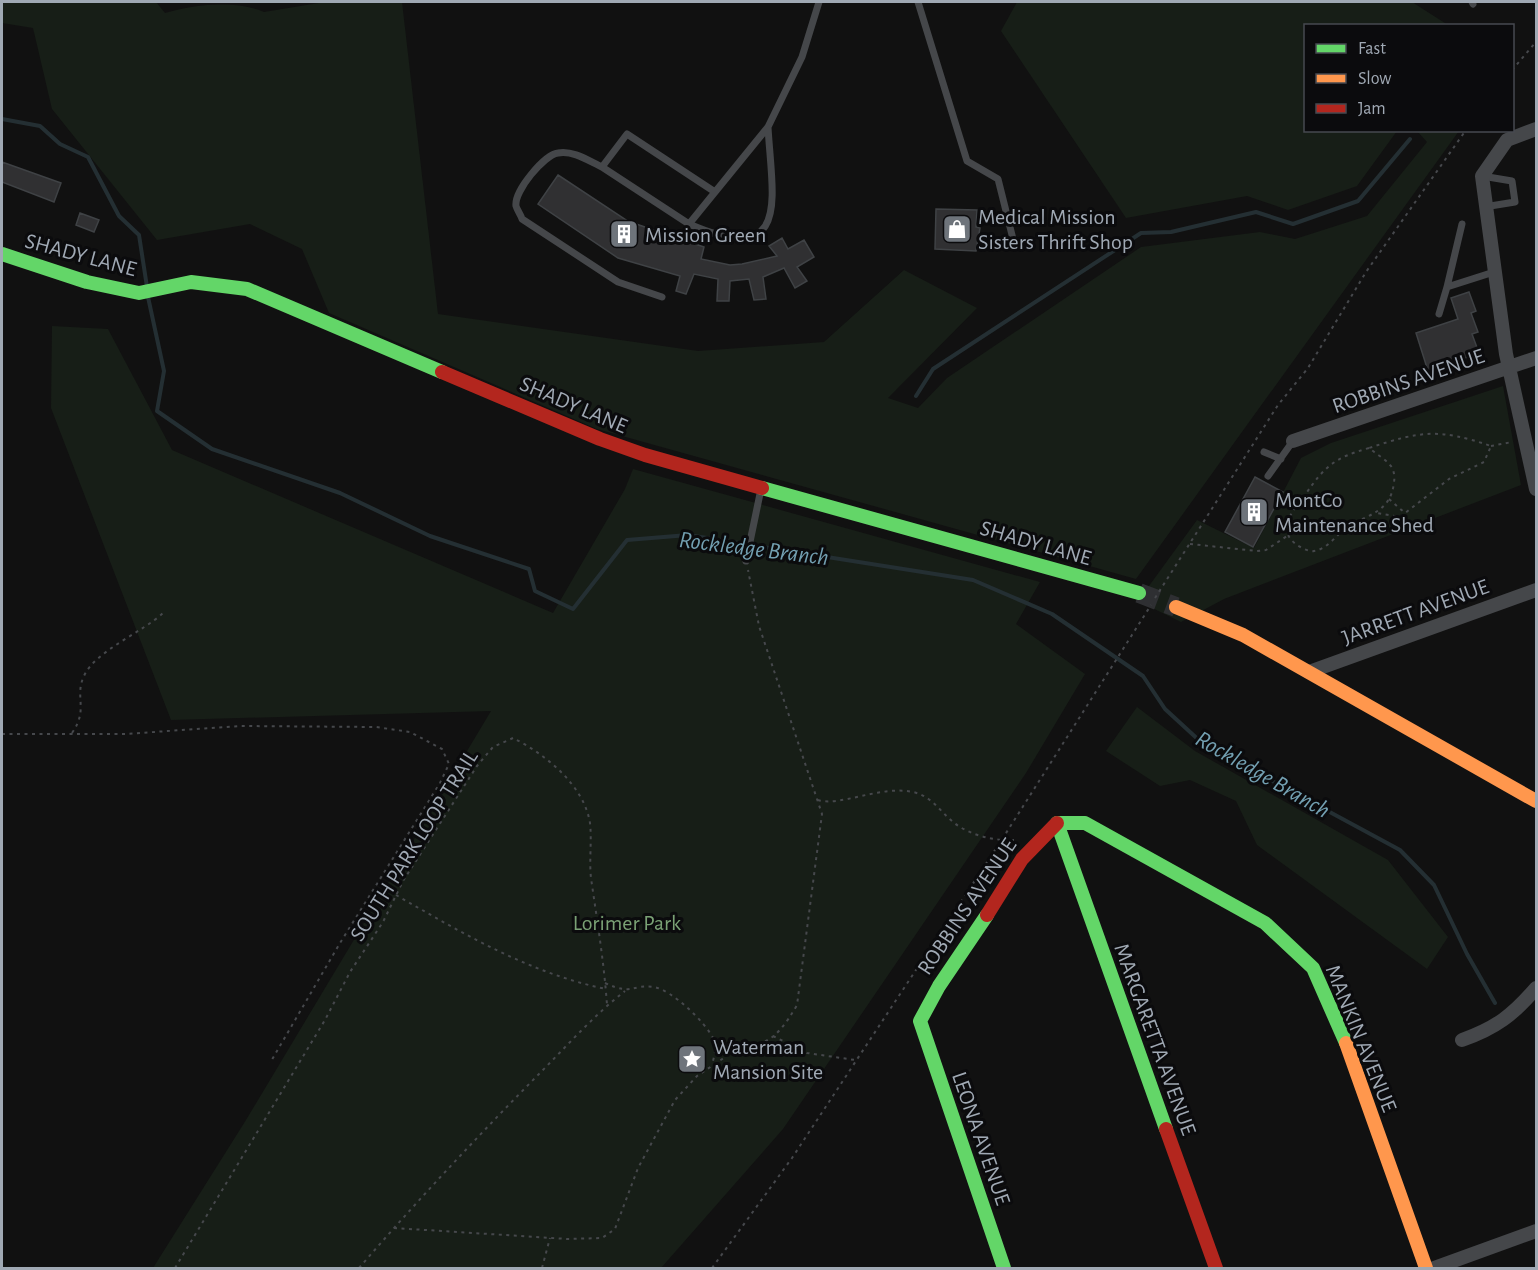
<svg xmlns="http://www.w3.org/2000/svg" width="1538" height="1270" font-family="'Alegreya Sans',sans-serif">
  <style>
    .green { fill: #171e17 }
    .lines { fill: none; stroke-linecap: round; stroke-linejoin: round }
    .stream { stroke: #242f33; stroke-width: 4 }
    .building { fill: #303032; stroke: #3f4245; stroke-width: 1.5 }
    .secondary-tunnel { stroke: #2e2f32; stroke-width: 20; stroke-dasharray: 20 10; stroke-linecap: butt }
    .path { stroke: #46484c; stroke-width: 2; stroke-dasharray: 3 4.5; stroke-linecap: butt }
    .lane { stroke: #45474a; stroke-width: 7 }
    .street { stroke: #45474a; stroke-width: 14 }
    .fast { stroke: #63d668; stroke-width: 14 }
    .slow { stroke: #ff974d; stroke-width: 14 }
    .jam { stroke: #b3261e; stroke-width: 14 }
    .labels { text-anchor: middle; stroke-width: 6; stroke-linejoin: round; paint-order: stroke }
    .poi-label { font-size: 22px; fill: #a0a9b4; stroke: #0b0b0d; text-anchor: start }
    .street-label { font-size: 22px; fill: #a0a9b4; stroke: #0b0b0d }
    .park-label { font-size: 22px; fill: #7aa175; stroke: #0b0b0d }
    .water-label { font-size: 24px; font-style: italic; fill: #73a0b2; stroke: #0b0b0d }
  </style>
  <rect width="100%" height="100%" fill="#111"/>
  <!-- green -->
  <path class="green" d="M2,2H156L165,13C197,4 236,0 264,12L325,2H402L438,314L698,351L824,342L904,270L977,308L888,398L918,408L947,378L1141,247L1260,232L1295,239L1367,216L1427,142L1417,131H1459L1136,579L597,429L329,313L302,249L250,224L157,240L52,109L33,28L2,23Z
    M1017,2H1412L1448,25L1306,26V130L1397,131L1357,186L1288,210L1247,196L1126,218L1001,31Z
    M52,326L108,329L172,450L553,613L625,489L633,469L1040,582L1016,624L1085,674L1026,773L783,1129L661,1268H153L246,1120L491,711L171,720L51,408Z
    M1503,386L1521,485L1224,599L1181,622L1138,601L1197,520L1254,548L1301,458L1331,443Z
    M1137,707L1195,751L1388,860L1448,937L1427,969L1257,845L1236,801L1190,780L1160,786L1106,751Z"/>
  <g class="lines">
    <!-- stream -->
    <path class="stream" d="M2,119L40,126L60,144L88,157L119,216L139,235L147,287
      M148,297L164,371L157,411L212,449L340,493L430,536L529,569L535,591L573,609L627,540L688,535L973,580L1052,614L1143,676L1165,709L1202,743L1400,850L1434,885L1467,954L1495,1003
      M916,396L933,369L1141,233L1171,232L1256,212L1293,224L1358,201L1410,139"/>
  </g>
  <!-- building -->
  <path class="building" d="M2,162L61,183L54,202L2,182Z
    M558,175L635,226L636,224L704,247L701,259L730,265L742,264L777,256L769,246L782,238L788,249L804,240L814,257L797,267L807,281L795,288L784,268L763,277L766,299L754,300L749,279L730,281L729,301H717L718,279L694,274L686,294L676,291L680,276L618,258L538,204Z
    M936,209L977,210L976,227L980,228L976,251L935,249Z
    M80,213L99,220L94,232L76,225Z
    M1469,292L1476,311L1471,313L1478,332L1472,334L1479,353L1428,371L1416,333L1458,319L1451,298Z
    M1255,477L1283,492L1253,547L1225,532Z"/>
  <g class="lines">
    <!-- secondary-tunnel -->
    <path class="secondary-tunnel" d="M1139,593L1176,607"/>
    <!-- path -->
    <path class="path" d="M1512,70L1536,42
      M1491,446L1512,442
      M1369,448C1334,458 1325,466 1305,495C1293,511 1275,529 1297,545C1302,548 1309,552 1314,551C1328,549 1337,534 1347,527C1369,514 1391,512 1394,482C1395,477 1394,469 1390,465C1385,459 1375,453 1369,448C1421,431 1438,428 1491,446L1484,462L1449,479L1400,517L1377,513
      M1389,499L1405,513
      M1190,544L1257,551L1266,550L1287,536
      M1155,598L1278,405L1308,368L1366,272L1466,130
      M72,733C89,709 74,697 84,676C95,651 143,632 163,613
      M2,734H125L240,726L376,727L410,732L442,749L449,764L440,783L340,943L270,1063
      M818,800C840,807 880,785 913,792C931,796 939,810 953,822C969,835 993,841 1014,840
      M396,895C464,934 529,973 606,989
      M605,983C633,996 631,984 654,987C672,990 705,1022 713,1038C718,1046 714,1056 712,1065
      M773,1036L807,1053L855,1060
      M714,1038C758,1053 774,1045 797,1005L822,814L759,626L748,570
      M394,1228L568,1239L602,1238L615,1229L638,1168L675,1100L697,1076L740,1047
      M175,1268L325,1020L350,972L383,922L403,881L477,766L493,747L513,738C545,754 584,785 590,823C592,841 589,860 591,878C597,920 604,962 607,1005
      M359,1268C416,1202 475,1139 536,1077C565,1048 593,1016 625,991
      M542,1268L550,1238
      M712,1268L792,1158L1001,841L1151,605"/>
    <!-- lane -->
    <path class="lane" d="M918,2L967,161L998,179L1013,239
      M1472,2L1473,4
      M768,127C772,198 792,269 689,224L768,127L802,57L819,2
      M602,167C589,161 573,150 558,153C544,155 514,191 516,206C517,210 521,215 522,219L618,282L662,297
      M1482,176L1512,181L1515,202L1484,207
      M689,224L602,167L627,134L715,192
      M1447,287L1462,224
      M1439,314L1447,287L1494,272
      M1264,452L1281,459
      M1268,476L1293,441
      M746,561L761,489"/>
    <!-- street -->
    <path class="street" d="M1536,129L1507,140L1482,176L1506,354L1536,489
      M1293,441L1536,358
      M1309,672L1536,590
      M1462,1040C1496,1028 1513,1015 1536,988
      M1434,1268L1536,1231"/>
    <!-- fast -->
    <path class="fast" d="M2,254L87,282L139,293L191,282L247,289L442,372
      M762,488L1139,593
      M1057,823H1085L1265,923L1313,968L1346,1043
      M1057,823L1166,1129
      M987,915L939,986L920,1021L1004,1268"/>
    <!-- slow -->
    <path class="slow" d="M1176,607L1243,635L1536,801
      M1346,1043L1426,1268"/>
    <!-- jam -->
    <path class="jam" d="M442,372L600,439L645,455L762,488
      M987,915L1022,859L1057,823
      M1166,1129L1216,1268"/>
  </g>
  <!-- icons -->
  <defs>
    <g id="shop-square" transform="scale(1.5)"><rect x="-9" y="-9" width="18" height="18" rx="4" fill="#6e747b" stroke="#0b0b0d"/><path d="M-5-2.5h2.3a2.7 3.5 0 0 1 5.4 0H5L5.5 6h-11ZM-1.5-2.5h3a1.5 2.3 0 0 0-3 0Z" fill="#fff"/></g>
    <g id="building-square" transform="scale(1.5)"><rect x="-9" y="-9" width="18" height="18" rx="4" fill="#6e747b" stroke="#0b0b0d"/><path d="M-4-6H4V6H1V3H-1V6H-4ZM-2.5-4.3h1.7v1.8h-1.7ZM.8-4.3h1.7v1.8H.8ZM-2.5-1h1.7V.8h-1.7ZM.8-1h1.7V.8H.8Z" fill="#fff"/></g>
    <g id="sight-square" transform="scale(1.5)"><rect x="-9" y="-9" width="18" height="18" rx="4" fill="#6e747b" stroke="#0b0b0d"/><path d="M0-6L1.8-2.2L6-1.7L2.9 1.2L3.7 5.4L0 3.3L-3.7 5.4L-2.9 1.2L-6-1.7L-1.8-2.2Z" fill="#fff"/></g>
  </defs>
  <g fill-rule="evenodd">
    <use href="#shop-square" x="957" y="229"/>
    <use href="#building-square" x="624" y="234"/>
    <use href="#building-square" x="1254" y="512"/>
    <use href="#sight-square" x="692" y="1059"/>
  </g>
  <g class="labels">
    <!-- poi labels -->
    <g class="poi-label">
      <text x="978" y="224">Medical Mission<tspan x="978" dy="25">Sisters Thrift Shop</tspan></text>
      <text x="645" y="242">Mission Green</text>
      <text x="1275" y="507">MontCo<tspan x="1275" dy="25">Maintenance Shed</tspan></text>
      <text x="713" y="1054">Waterman<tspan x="713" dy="25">Mansion Site</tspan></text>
    </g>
    <!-- street labels -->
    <g class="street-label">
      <text transform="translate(81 254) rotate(15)" y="8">SHADY LANE</text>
      <text transform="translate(1408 380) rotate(-19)" y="8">ROBBINS AVENUE</text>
      <text transform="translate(574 404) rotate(23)" y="8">SHADY LANE</text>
      <text transform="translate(1036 542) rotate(16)" y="8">SHADY LANE</text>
      <text transform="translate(1415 611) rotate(-20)" y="8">JARRETT AVENUE</text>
      <text transform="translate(413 845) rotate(-58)" y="8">SOUTH PARK LOOP TRAIL</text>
      <text transform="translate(966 906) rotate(-56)" y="8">ROBBINS AVENUE</text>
      <text transform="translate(1362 1038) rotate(68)" y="8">MANKIN AVENUE</text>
      <text transform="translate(1156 1039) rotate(70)" y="8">MARGARETTA AVENUE</text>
      <text transform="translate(982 1138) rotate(71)" y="8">LEONA AVENUE</text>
    </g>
    <!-- park labels -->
    <g class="park-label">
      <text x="627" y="930">Lorimer Park</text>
    </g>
    <!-- water labels -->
    <g class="water-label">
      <text transform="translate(754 548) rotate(7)" y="8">Rockledge Branch</text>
      <text transform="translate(1263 774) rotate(30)" y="8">Rockledge Branch</text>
    </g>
  </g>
  <!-- border -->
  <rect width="1538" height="1270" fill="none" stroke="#a0a9b4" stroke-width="6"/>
  <!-- legend -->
  <rect x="1304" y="24" width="210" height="108" fill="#0b0b0d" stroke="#474a50" stroke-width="1.5"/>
  <rect x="1316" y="44" width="30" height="9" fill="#63d668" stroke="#474a50" stroke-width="1.5"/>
  <text x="1358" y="54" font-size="18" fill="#a0a9b4">Fast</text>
  <rect x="1316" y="74" width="30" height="9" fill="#ff974d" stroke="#474a50" stroke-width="1.5"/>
  <text x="1358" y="84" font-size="18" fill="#a0a9b4">Slow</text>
  <rect x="1316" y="104" width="30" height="9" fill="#b3261e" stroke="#474a50" stroke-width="1.5"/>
  <text x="1358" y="114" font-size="18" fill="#a0a9b4">Jam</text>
</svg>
